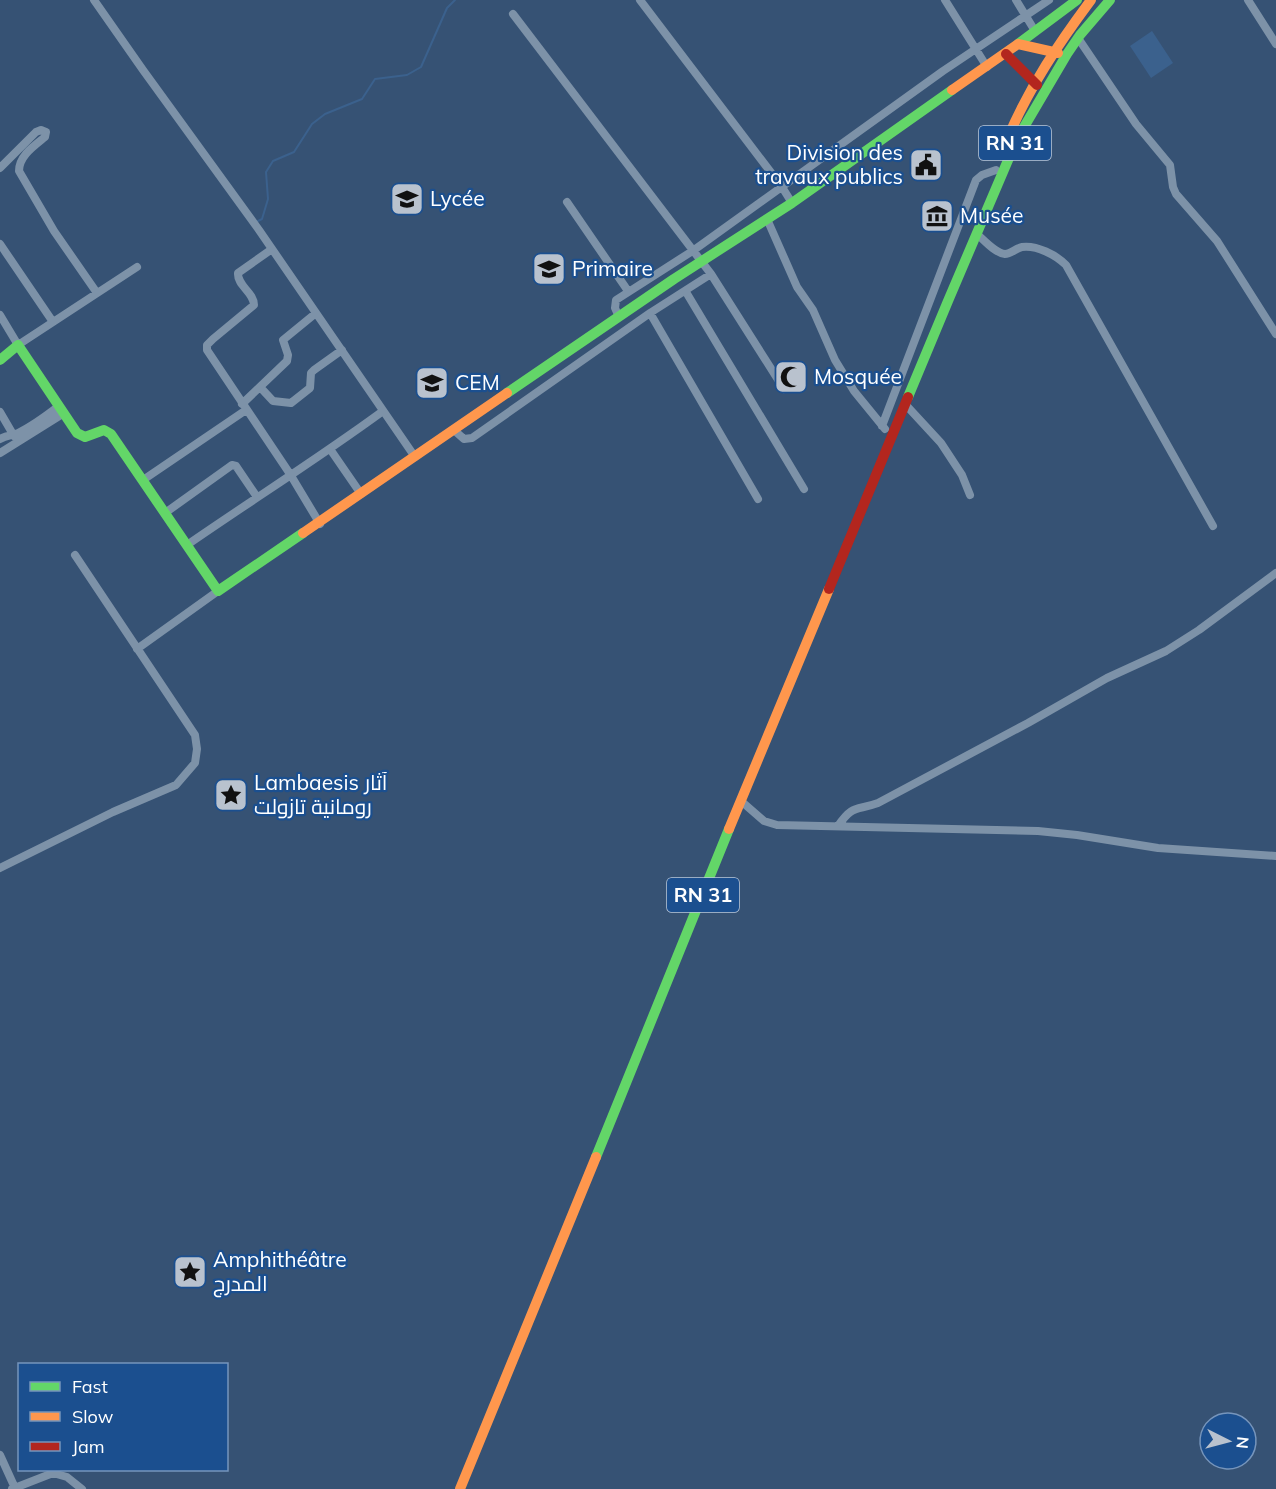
<svg xmlns="http://www.w3.org/2000/svg" width="1276" height="1489" font-family="Mulish,Cairo,sans-serif">
  <style>
    .water { fill: #3b618d }
    .lines { fill: none; stroke-linecap: round; stroke-linejoin: round }
    .stream { stroke: #3b618d; stroke-width: 2 }
    .street { stroke: #7d92a8; stroke-width: 8 }
    .fast { stroke: #63d668; stroke-width: 10 }
    .slow { stroke: #ff974d; stroke-width: 10 }
    .jam { stroke: #b3261e; stroke-width: 10 }
    .labels { text-anchor: middle; stroke-width: 4.5; stroke-linejoin: round; paint-order: stroke }
    .shield { fill: #1b4f8f; stroke: #bbcadd; stroke-width: 1.5 }
    .shield-label { font-size: 20px; font-weight: bold; fill: #fff }
    .poi-label { font-size: 21px; fill: #fff; stroke: #1b4f8f; text-anchor: start }
  </style>
  <rect width="100%" height="100%" fill="#365274"/>
  <!-- water -->
  <path class="water" d="M1152,31L1173,63L1151,78L1130,46Z"/>
  <g class="lines">
    <!-- stream -->
    <path class="stream" d="M258,221L262,219L268,199L266,172L273,161L294,152L312,124L325,114L362,99L375,79L407,75L421,67L447,8L455,0"/>
    <!-- street -->
    <path class="street" d="M94,0L143,70L259,230L415,457
      M640,0L782,187L792,203
      M945,0L987,67
      M1016,0L1035,31
      M1248,0L1276,44
      M513,14L711,274L784,389
      M1078,38L1136,124L1170,165L1173,187L1176,194L1217,241L1276,334
      M0,168L36,132L41,130L46,132L45,137C34,146 19,156 19,171L54,231L97,293
      M567,202L628,291
      M767,219L797,287L813,310L835,360L854,391L885,429
      M977,234C984,240 995,253 1005,254C1011,254 1016,248 1022,247C1037,245 1056,255 1066,265L1213,526
      M0,244L53,322
      M272,249L238,273C237,286 254,292 254,305L213,339L207,345V350L290,474L320,524
      M686,292L804,489
      M650,313L758,499
      M0,315L18,345L137,267
      M619,317L615,308L616,300L694,250L943,71L1049,0
      M260,387L273,401L291,403L310,388L311,373L314,370L342,350
      M242,404L287,361L288,355L283,340L316,313
      M905,404L941,443L962,475L970,495
      M0,412L14,436
      M882,426L976,180L982,175L996,170
      M455,431L464,439L472,438L650,313L711,274
      M0,439C7,435 12,436 18,433C33,426 46,416 59,406
      M330,449L361,494
      M0,453L64,413
      M143,480L246,410
      M165,513L232,465L236,466L257,497
      M187,545C252,500 319,458 383,411
      M137,649L218,591
      M741,801L764,821L777,825L1038,831L1077,835L1158,848L1276,856
      M838,826C853,804 856,811 878,803L1028,723L1107,678L1166,651L1199,630L1276,573
      M0,868L113,812L176,785L195,763L197,749L195,735L75,555
      M0,1455L15,1488
      M12,1489L53,1473L67,1477L82,1489"/>
    <!-- fast -->
    <path class="fast" d="M1018,44L1077,0
      M948,301L1017,139L1067,54L1080,35L1110,0
      M0,360L18,345L77,433L85,437L104,430L111,434L218,591L303,533
      M507,393L674,279L792,203L952,90
      M908,397L948,301
      M596,1157L729,829"/>
    <!-- slow -->
    <path class="slow" d="M952,90L1018,44L1058,53
      M1009,135C1030,86 1059,43 1091,0
      M303,533L507,393
      M729,829L829,589
      M460,1489L596,1157"/>
    <!-- jam -->
    <path class="jam" d="M1006,54L1037,85
      M829,589L908,397"/>
  </g>
  <!-- icons -->
  <defs>
    <g id="civic-square" transform="scale(1.725)"><rect x="-9" y="-9" width="18" height="18" rx="4" fill="#b9c2ce" stroke="#1b4f8f"/><path d="M-.6-6.5H3V-4.5H.6V-3L4-1V1h2V6H-6V1h2V-1L-.6-3ZM-1.2 2.5V6h2.4V2.5Z" fill="#111"/></g>
    <g id="school-square" transform="scale(1.725)"><rect x="-9" y="-9" width="18" height="18" rx="4" fill="#b9c2ce" stroke="#1b4f8f"/><path d="M0-5L7-2L0 1L-7-2ZM-4 1L0 2.5L4 1V4Q0 6-4 4Z" fill="#111"/></g>
    <g id="museum-square" transform="scale(1.725)"><rect x="-9" y="-9" width="18" height="18" rx="4" fill="#b9c2ce" stroke="#1b4f8f"/><path d="M0-6L6-3V-2H-6V-3ZM-5-1h2V3h-2ZM-1-1h2V3h-2ZM3-1h2V3H3ZM-6 4H6V6H-6Z" fill="#111"/></g>
    <g id="mosque-square" transform="scale(1.725)"><rect x="-9" y="-9" width="18" height="18" rx="4" fill="#b9c2ce" stroke="#1b4f8f"/><path d="M3.5-4.9A6 6 0 1 0 3.5 4.9A5 5 0 1 1 3.5-4.9Z" fill="#111"/></g>
    <g id="sight-square" transform="scale(1.725)"><rect x="-9" y="-9" width="18" height="18" rx="4" fill="#b9c2ce" stroke="#1b4f8f"/><path d="M0-6L1.8-2.2L6-1.7L2.9 1.2L3.7 5.4L0 3.3L-3.7 5.4L-2.9 1.2L-6-1.7L-1.8-2.2Z" fill="#111"/></g>
  </defs>
  <g fill-rule="evenodd">
    <use href="#civic-square" x="926" y="165"/>
    <use href="#school-square" x="407" y="199"/>
    <use href="#museum-square" x="937" y="216"/>
    <use href="#school-square" x="549" y="269"/>
    <use href="#mosque-square" x="791" y="377"/>
    <use href="#school-square" x="432" y="383"/>
    <use href="#sight-square" x="231" y="795"/>
    <use href="#sight-square" x="190" y="1272"/>
  </g>
  <g class="labels">
    <!-- shield labels -->
    <g class="shield">
      <rect x="979" y="126" width="72" height="34" rx="4.5"/>
      <rect x="667" y="878" width="72" height="34" rx="4.5"/>
    </g>
    <g class="shield-label">
      <text x="1015" y="150">RN 31</text>
      <text x="703" y="902">RN 31</text>
    </g>
    <!-- poi labels -->
    <g class="poi-label">
      <text x="903" y="160" text-anchor="end">Division des<tspan x="903" dy="24">travaux publics</tspan></text>
      <text x="430" y="206">Lycée</text>
      <text x="960" y="223">Musée</text>
      <text x="572" y="276">Primaire</text>
      <text x="814" y="384">Mosquée</text>
      <text x="455" y="390">CEM</text>
      <text x="254" y="790">Lambaesis آثار<tspan x="254" dy="24">رومانية تازولت</tspan></text>
      <text x="213" y="1267">Amphithéâtre<tspan x="213" dy="24">المدرج</tspan></text>
    </g>
  </g>
  <!-- legend -->
  <rect x="18" y="1363" width="210" height="108" fill="#1b4f8f" stroke="#7695bc" stroke-width="1.5"/>
  <rect x="30" y="1382" width="30" height="9" fill="#63d668" stroke="#7695bc" stroke-width="1.5"/>
  <text x="72" y="1393" font-size="18" fill="#ffffff">Fast</text>
  <rect x="30" y="1412" width="30" height="9" fill="#ff974d" stroke="#7695bc" stroke-width="1.5"/>
  <text x="72" y="1423" font-size="18" fill="#ffffff">Slow</text>
  <rect x="30" y="1442" width="30" height="9" fill="#b3261e" stroke="#7695bc" stroke-width="1.5"/>
  <text x="72" y="1453" font-size="18" fill="#ffffff">Jam</text>
  <!-- north arrow -->
  <g transform="translate(1228 1441) rotate(96)"><circle r="28" fill="#1b4f8f" stroke="#7695bc" stroke-width="1.5"/>
  <path d="M0-4.5L10 22L0 15L-10 22Z" fill="#b9c2ce"/>
  <text y="-9" font-size="16" font-weight="bold" text-anchor="middle" fill="#ffffff">N</text>
  </g>
</svg>
